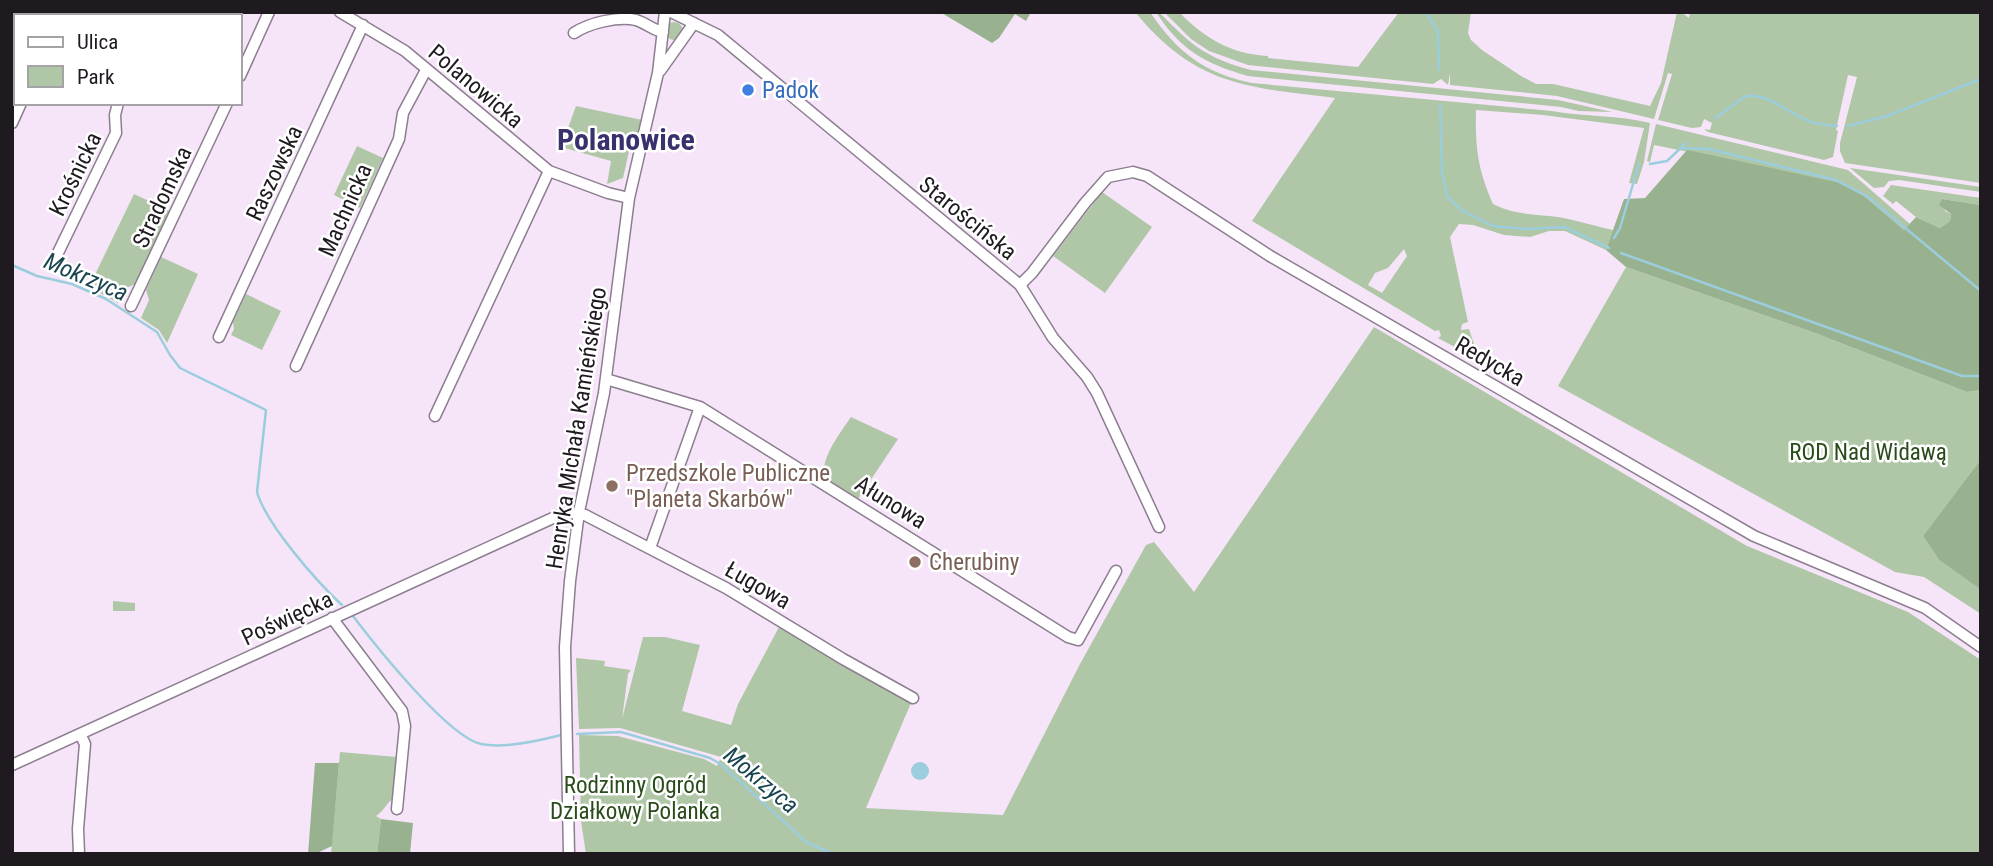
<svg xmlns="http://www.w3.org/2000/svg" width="1993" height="866" font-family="'Roboto Condensed',sans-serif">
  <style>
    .green { fill: #afc7a6; fill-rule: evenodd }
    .forest { fill: #98b28f }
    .water { fill: #9bcddc }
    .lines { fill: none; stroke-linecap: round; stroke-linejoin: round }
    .stream { stroke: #9bcddc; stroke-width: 2.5 }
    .minor-casing { stroke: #8c7d8f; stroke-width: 13 }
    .minor { stroke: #fff; stroke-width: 10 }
    .shop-dot { fill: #3f7fe0; stroke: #fff; stroke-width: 2.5 }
    .education-dot { fill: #8d6e63; stroke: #fff; stroke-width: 2.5 }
    .labels { text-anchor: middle; stroke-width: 5; stroke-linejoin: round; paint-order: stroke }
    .street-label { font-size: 23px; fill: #1f1920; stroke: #fff }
    .shop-label { font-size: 23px; fill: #366cbe; stroke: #fff; text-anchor: start }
    .park-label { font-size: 23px; fill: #2a4c1b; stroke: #fff }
    .education-label { font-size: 23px; fill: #785e54; stroke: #fff; text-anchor: start }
    .water-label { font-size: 24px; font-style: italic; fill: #194551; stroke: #fff }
    .district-label { font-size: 30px; font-weight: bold; fill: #37326d; stroke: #fff }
  </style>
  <rect width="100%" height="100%" fill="#f6e5f9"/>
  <!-- green -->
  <path class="green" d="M1135,12H1150C1177,52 1204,73 1252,83L1552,111C1585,117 1618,115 1650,123L1644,162L1637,184L1629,183L1644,128L1543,115L1476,110C1475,147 1478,170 1493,204C1515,215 1534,214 1558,217C1576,220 1595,226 1613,230L1606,250L1565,231H1549L1530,237L1504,235L1473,225L1459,224L1450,237L1468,322L1462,324L1461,330L1469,329L1475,347L1525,378L1518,381L1438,338L1441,336L1439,330L1435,331L1252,221L1335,98C1246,87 1196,86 1135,12ZM1404,249L1407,256L1382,293L1368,285L1375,273L1388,268Z
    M1156,12H1159C1191,45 1206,58 1251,70L1558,100L1612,112L1579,111L1561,107L1248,76C1206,64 1180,50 1156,12Z
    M1164,12H1179C1204,38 1231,54 1268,56V58L1358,67L1399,12H1471L1468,33L1471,40L1482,50L1521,76L1536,84H1553L1650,106L1661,83L1677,12H1681L1689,18L1690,12H1981V183L1845,163L1840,151V143L1857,77L1848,75L1836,130L1838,131L1833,157L1824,160L1708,132L1704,129L1710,130L1712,123L1704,119L1701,127L1692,128L1658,120L1672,74L1668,73L1654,119L1557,96L1450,85V73L1448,85L1441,79L1433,84L1248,65L1209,51L1191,39Z
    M665 31a9 9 0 1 1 18 0a9 9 0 1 1-18 0Z
    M576,106L642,120L638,138H632L623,178L607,184L611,161L561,147Z
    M1656,124L1848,170L1910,224L1904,230L1863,195L1837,182L1654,145L1650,162L1647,161Z
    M357,146L383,158L360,208L334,195Z
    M1850,168L1981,187V192L1899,180L1889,181L1884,187L1874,188Z
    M1891,185L1981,198V205L1942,199L1945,211L1951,214L1950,221L1940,228L1916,217L1896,201L1893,204L1883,196Z
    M1102,192L1152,227L1105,293L1053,256Z
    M134,194L170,211L135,284L124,289L118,303L89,287Z
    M161,257L198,274L167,343L159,330L141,318L149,300L146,290Z
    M1626,267L1815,333L1967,392L1981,390V459L1923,536L1939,560L1981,590V614L1924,577L1895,572L1558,386Z
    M246,294L281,311L262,350L231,335L234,329L233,322Z
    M1374,327L1747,546L1908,612L1981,660V854H586L581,821L579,735L618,736L704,759L717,766L721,757L620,728L579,729L576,658L605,661L604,666L631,670L628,674L622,719L643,637H665L700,645L682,711L731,725L738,704L779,627L911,703L866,808L1003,815L1080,664L1146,545L1154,542L1194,592Z
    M851,417L898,439L858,499C849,493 832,486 826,477C817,462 843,429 851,417Z
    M113,601L135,603V611H113Z
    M340,752L397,757L394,798C386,803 386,809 376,816L381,819L377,854H331Z"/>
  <!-- forest -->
  <path class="forest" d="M940,12H1031L1026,21L1015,14L999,38L992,43Z
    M1687,150L1837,182L1863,195L1904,230L1916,217L1940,228L1950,221L1951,214L1939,205L1942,199L1981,205V390L1967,392L1815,333L1626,267L1606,250L1624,199L1645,198Z
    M1981,459V590L1939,560L1923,536Z
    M315,763H339L332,846L315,854H308Z
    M381,819L413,823L410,854H377Z"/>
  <!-- water -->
  <path class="water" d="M911 771a9 9 0 1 1 18 0a9 9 0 1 1-18 0Z"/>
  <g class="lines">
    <!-- stream -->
    <path class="stream" d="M1426,12L1438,32L1439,70
      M1440,105L1442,174L1448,198L1463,211L1493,226L1527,229L1564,227L1609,248
      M1715,118L1746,96C1772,94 1787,113 1809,121C1817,125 1828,125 1837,126
      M1848,126L1887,116L1981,79
      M1680,148L1709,149L1836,180L1868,197L1981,291
      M1650,164L1667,161L1686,143
      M1614,238L1620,228L1639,164
      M1621,253L1962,376H1981
      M12,265L37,276L72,284L106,299L157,332L170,355L180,368L266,410L257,492C266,524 317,582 342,605
      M353,616C375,645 448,737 481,744C504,749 538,741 561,735
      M577,734L621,732L710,758L722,765L806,842L833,854"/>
    <!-- minor casing -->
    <g class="minor-casing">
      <path id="minor" d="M340,12L405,51L549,171L608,193L629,198
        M671,12L718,35L1020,285L1053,338L1087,377L1097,393L1159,527
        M61,16L62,12
        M161,16L162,12
        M574,33C589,23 618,16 636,20C646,23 653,30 663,32
        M660,71L694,23
        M240,76L269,12
        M12,123L21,103
        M55,259L116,133L115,115L118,103
        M1020,285L1032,273L1085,203L1108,177L1133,172L1147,176L1270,256L1754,536L1925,608L1981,647
        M131,306L227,103
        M219,337L363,25
        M296,366L399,139L403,113L426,70
        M606,379L700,407L1068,637L1078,640L1116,571
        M435,416L549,171
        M650,548L700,407
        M332,618L402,711L405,726L397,809
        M12,765L566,512L585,515L726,588L843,659L913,698
        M79,854L78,829L85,744L80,734
        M569,854L565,647L570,581L579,512L604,393L629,198L658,73L665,12"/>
    </g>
    <!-- minor -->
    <use href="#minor" class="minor"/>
  </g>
  <!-- markers -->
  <circle class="shop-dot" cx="748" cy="90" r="7"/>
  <g class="education-dot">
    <circle cx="612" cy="486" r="7"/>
    <circle cx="915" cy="562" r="7"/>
  </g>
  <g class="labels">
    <!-- street labels -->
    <g class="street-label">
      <text transform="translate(476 86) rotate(40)" y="8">Polanowicka</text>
      <text transform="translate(274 173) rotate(-65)" y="8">Raszowska</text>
      <text transform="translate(75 174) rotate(-64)" y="8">Krośnicka</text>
      <text transform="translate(162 197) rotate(-65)" y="8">Stradomska</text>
      <text transform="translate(345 210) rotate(-66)" y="8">Machnicka</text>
      <text transform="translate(968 218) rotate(39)" y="8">Starościńska</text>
      <text transform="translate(1490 361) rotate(30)" y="8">Redycka</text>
      <text transform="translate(576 428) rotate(-81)" y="8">Henryka Michała Kamieńskiego</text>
      <text transform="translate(891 502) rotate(32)" y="8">Ałunowa</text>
      <text transform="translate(758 585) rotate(30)" y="8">Ługowa</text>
      <text transform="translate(287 618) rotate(-25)" y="8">Poświęcka</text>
    </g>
    <!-- shop labels -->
    <g class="shop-label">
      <text x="762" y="98">Padok</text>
    </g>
    <!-- park labels -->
    <g class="park-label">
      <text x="1868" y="460">ROD Nad Widawą</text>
      <text x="635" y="793">Rodzinny Ogród<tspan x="635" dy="26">Działkowy Polanka</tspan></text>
    </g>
    <!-- education labels -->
    <g class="education-label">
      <text x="626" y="481">Przedszkole Publiczne<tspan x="626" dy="26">"Planeta Skarbów"</tspan></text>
      <text x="929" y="570">Cherubiny</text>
    </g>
    <!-- water labels -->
    <g class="water-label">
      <text transform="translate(86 277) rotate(23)" y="8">Mokrzyca</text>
      <text transform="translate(761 780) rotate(40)" y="8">Mokrzyca</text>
    </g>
    <!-- district labels -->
    <g class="district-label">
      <text x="626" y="150">Polanowice</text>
    </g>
  </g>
  <!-- border -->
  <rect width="1993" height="866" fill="none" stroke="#1f1920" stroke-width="28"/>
  <!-- legend -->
  <rect x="14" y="14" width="228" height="91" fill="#ffffff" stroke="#a5a3a6" stroke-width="2"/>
  <rect x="28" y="37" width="35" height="10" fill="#ffffff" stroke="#a5a3a6" stroke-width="2"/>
  <text x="77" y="49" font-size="21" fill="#1f1920">Ulica</text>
  <rect x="28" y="66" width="35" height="21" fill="#afc7a6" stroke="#a5a3a6" stroke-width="2"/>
  <text x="77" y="84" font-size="21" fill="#1f1920">Park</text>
</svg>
